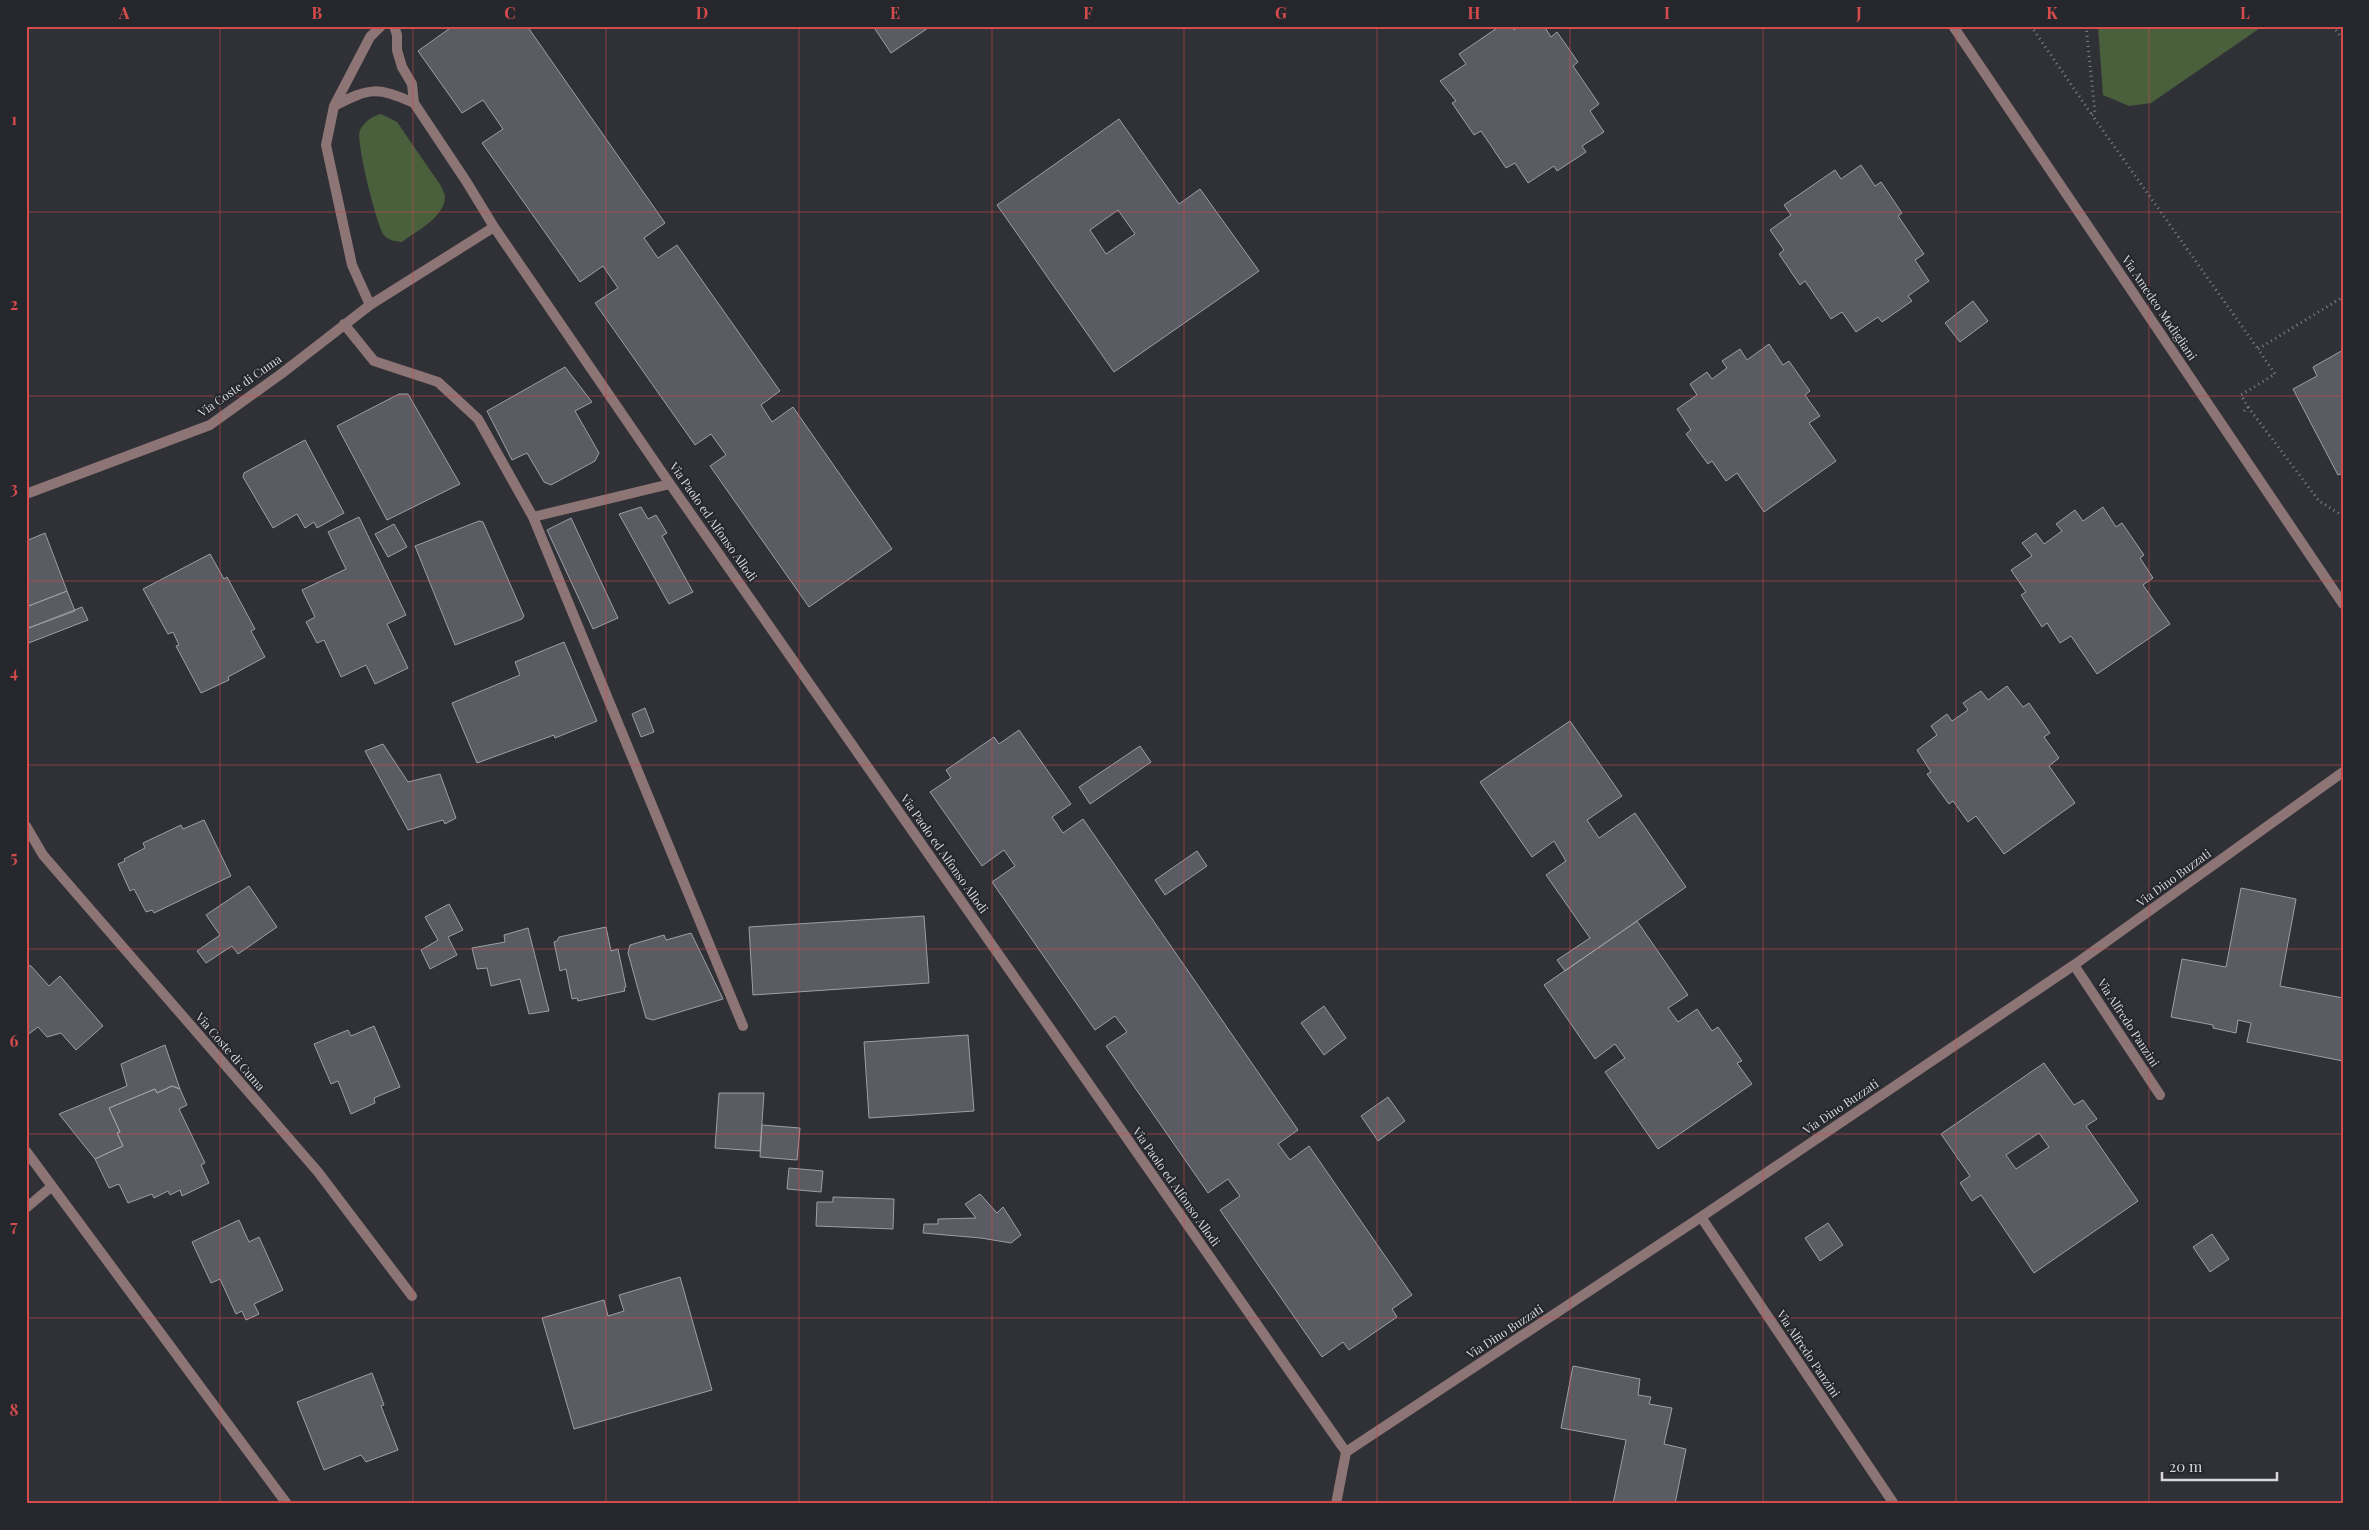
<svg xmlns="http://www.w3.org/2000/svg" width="2369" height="1530" font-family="'Playfair Display',serif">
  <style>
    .green { fill: #4a5f3b }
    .building { fill: #5b5c63; stroke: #9e9fa6; fill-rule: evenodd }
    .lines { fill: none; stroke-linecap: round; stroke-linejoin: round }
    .path { stroke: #818287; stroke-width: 3; stroke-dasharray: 1 4; stroke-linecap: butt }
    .minor { stroke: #8d7475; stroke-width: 10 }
    .grid { fill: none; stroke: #d64b4c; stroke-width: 1; stroke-opacity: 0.55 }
    .labels { text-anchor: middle; stroke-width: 4; stroke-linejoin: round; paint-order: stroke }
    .street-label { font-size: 12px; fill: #d7d8dc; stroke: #26272d }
    .neatline { fill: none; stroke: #d64b4c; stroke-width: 2 }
    .grid-label { font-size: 16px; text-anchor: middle; font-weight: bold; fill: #d64b4c }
  </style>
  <rect width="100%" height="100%" fill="#303137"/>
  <!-- green -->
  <path class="green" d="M2098,26H2263L2151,103L2129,106L2103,95Z
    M381,114L397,122L441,186C442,189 445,194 445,197C445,217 415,232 402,242C395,241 389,241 384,235C377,226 355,140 360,130C364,122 372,116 381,114Z"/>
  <!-- building -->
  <path class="building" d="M453,26H527L665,223L644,238L658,258L677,245L780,391L761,405L772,422L793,407L892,549L809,607L710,466L726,455L711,434L695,445L595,303L618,288L603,266L580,282L482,143L503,129L483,100L462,113L418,51Z
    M873,26H931L891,53Z
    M1500,26H1512L1514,30L1520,26H1544L1551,37L1557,32L1578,62L1573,66L1599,104L1590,111L1604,132L1582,146L1586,152L1557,171L1554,166L1528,183L1515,163L1506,168L1481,131L1474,135L1452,103L1456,101L1440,81L1466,64L1459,54Z
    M1119,119L1179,204L1200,189L1259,271L1114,372L997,205ZM1118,210L1135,234L1106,254L1090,230Z
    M1861,165L1875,186L1881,182L1902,213L1898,216L1924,254L1915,260L1929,281L1908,296L1912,301L1882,322L1878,317L1856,332L1842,312L1831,319L1805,281L1800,285L1779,254L1784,250L1770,230L1791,215L1784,205L1835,170L1841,179Z
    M1973,301L1988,321L1960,342L1945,323Z
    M1769,344L1783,365L1789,361L1810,391L1805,395L1820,416L1809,423L1836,461L1764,512L1737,473L1726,481L1712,461L1708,464L1686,434L1691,430L1677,409L1697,395L1690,384L1707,372L1712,379L1727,368L1722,361L1740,349L1747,360Z
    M2343,350V473L2338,475L2293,389L2317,376L2313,367Z
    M565,367L592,402L575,411L599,453L595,461L551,485L544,482L527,453L512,460L487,411Z
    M399,394H408L460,484L387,520L337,426Z
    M305,440L344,513L317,528L314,522L305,528L297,514L273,528L243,477L244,473Z
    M641,507L648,519L656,515L667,533L662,536L693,592L669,604L619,514Z
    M2103,507L2116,527L2122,523L2144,555L2140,558L2153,578L2143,585L2170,624L2097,674L2071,636L2060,643L2047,623L2042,627L2021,595L2026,592L2011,570L2032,556L2022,543L2036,533L2044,544L2062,531L2056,524L2075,510L2083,521Z
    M359,517L406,615L387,624L408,668L375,684L366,665L341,677L324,640L317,643L306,622L315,617L302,590L346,569L328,532Z
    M571,518L618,618L593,629L547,530Z
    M479,521L483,522L524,616L522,619L455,645L415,546Z
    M394,524L407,547L388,557L375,534Z
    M45,533L67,591L26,607V541Z
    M210,554L224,579L227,577L255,629L251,631L265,657L228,677L229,680L201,693L176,646L179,645L173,632L168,634L143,589Z
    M67,591L75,611L26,629V607Z
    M82,607L88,620L26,644V629Z
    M564,642L597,721L555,738L554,735L477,763L452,703L520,675L515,662Z
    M2007,686L2023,707L2029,703L2050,733L2044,737L2059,758L2049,766L2075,803L2004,854L1976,816L1968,822L1953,801L1949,804L1927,774L1931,772L1917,750L1937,735L1931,726L1947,714L1952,721L1968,710L1963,703L1981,691L1988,700Z
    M645,708L654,732L641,737L632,714Z
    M1570,721L1622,796L1587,820L1599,838L1635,813L1686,887L1565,971L1557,960L1590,938L1546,875L1566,861L1554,841L1532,857L1480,782Z
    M1019,730L1071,804L1052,817L1063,833L1083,819L1298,1130L1278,1144L1290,1160L1309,1146L1412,1295L1392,1309L1397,1317L1349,1350L1343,1342L1322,1357L1220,1210L1240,1196L1228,1179L1208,1193L1106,1046L1127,1032L1115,1016L1095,1030L992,882L1015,866L1004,850L982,866L930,792L951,778L946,770L994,737L999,744Z
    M383,744L408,782L440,774L456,818L445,824L443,820L408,830L365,751Z
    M1140,746L1151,762L1090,804L1079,787Z
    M204,820L231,876L154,913L152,910L146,912L134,889L130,891L118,864L125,861L124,859L145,848L143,843L181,825L183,829Z
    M1197,851L1207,866L1165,895L1155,880Z
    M249,886L277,927L238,954L232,946L206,963L197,951L220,935L206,915Z
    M2241,888L2296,899L2280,986L2343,998V1061L2247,1042L2251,1023L2238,1020L2236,1033L2213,1028V1025L2171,1017L2182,959L2226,967Z
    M449,904L463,930L448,937L457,955L430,969L421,950L438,940L425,917Z
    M924,916L929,983L753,995L749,927Z
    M1637,921L1688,995L1668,1008L1678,1022L1697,1009L1712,1031L1718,1027L1742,1061L1737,1063L1752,1084L1658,1149L1605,1072L1625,1058L1615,1044L1595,1059L1544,985Z
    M606,927L611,951L618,949L626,987L624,988L625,991L578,1001L577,998L572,999L566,969L560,971L554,942L557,941L559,937Z
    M528,928L549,1011L529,1014L520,979L491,986L487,968L477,969L472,948L505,942L504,935Z
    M691,933L723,999L653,1020L646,1018L628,953L630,945L664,935L666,940Z
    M26,965L31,966L49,986L60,976L103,1026L76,1050L61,1033L47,1037L38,1027L26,1036Z
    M1324,1006L1346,1038L1324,1055L1301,1023Z
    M374,1026L400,1087L374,1098L375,1103L351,1114L338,1081L331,1084L314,1044L348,1030L351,1036Z
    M968,1035L974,1111L869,1118L864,1042Z
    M165,1045L180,1089L172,1086L157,1093L155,1089L109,1108L120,1132L117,1133L123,1146L95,1159L59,1114L127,1086L121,1064Z
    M2044,1063L2074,1105L2083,1100L2097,1119L2086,1126L2138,1201L2034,1273L1981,1195L1972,1201L1960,1183L1970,1176L1941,1134ZM2039,1133L2049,1147L2016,1169L2006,1155Z
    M172,1086L180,1089L187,1105L179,1109L205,1163L201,1165L209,1183L182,1196L180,1190L170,1195L168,1191L154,1198L152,1194L128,1203L119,1184L109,1188L95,1159L123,1146L117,1133L120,1132L109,1108L155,1089L157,1093Z
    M719,1093H764L760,1151L715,1148Z
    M1388,1097L1405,1121L1378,1141L1361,1116Z
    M762,1125L800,1128L797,1160L760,1157Z
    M789,1168L823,1171L821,1192L787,1189Z
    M980,1194L997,1213L1003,1207L1021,1235L1011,1243L981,1238L923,1233L924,1224H938V1219L976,1218L965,1204Z
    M833,1197L894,1199L893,1229L816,1226L817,1202H833Z
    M239,1220L249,1242L259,1237L283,1290L254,1304L259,1314L246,1320L242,1311L236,1314L220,1279L211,1283L192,1242Z
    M1828,1223L1843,1245L1820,1261L1805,1238Z
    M2212,1234L2229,1259L2210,1272L2193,1247Z
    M680,1277L712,1390L574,1429L542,1318L604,1300L608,1316L624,1311L619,1295Z
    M1573,1366L1640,1379L1638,1395L1651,1397L1649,1404L1672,1408L1664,1444L1686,1449L1675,1504H1613L1626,1440L1561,1428Z
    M372,1373L384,1405L381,1406L398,1450L366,1462L361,1455L324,1470L297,1402Z"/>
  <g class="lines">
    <!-- path -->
    <path class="path" d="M2031,26L2092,115
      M2086,26L2095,113L2092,115L2258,349
      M2333,26L2343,40
      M2248,407L2319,501L2343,516
      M2244,411L2248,407L2241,395L2275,374L2258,349L2343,297"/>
    <!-- minor -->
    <path class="minor" d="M394,26L397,35V50L402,67L412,84L414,103L466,181L494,227L670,484L1346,1452L1336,1504
      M1953,26L2343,604
      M334,106C371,87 377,87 414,103
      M370,305L352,265L326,145L334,106L370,37L381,26
      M344,324L374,361L438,382L478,419L533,517L743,1026
      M26,494L210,425L281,374L370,305L494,227
      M533,517L670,484
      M26,826L43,855L318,1172L412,1296
      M2074,965L2160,1095
      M26,1151L287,1504
      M26,1208L51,1187
      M1701,1217L1894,1504
      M1346,1452L1701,1217L2074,965L2343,772"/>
  </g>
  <!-- grid -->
  <path class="grid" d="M220,26V1504M413,26V1504M606,26V1504M799,26V1504M992,26V1504M1184,26V1504M1377,26V1504M1570,26V1504M1763,26V1504M1956,26V1504M2149,26V1504M26,212H2343M26,396H2343M26,581H2343M26,765H2343M26,949H2343M26,1134H2343M26,1318H2343"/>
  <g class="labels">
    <!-- street labels -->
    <g class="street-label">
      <text transform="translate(2159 308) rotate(56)" y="4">Via Amedeo Modigliani</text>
      <text transform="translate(240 386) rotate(-35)" y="4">Via Coste di Cuma</text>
      <text transform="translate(713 522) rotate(55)" y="4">Via Paolo ed Alfonso Allodi</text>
      <text transform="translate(944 854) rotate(55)" y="4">Via Paolo ed Alfonso Allodi</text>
      <text transform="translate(2174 878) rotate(-36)" y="4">Via Dino Buzzati</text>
      <text transform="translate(2128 1023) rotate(57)" y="4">Via Alfredo Panzini</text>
      <text transform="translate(230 1052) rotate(49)" y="4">Via Coste di Cuma</text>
      <text transform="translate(1841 1107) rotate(-34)" y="4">Via Dino Buzzati</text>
      <text transform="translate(1176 1187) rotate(55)" y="4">Via Paolo ed Alfonso Allodi</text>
      <text transform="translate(1505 1332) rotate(-33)" y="4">Via Dino Buzzati</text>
      <text transform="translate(1808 1354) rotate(56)" y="4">Via Alfredo Panzini</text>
    </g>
  </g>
  <!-- border -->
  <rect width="2369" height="1530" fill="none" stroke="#26272d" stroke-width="55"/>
  <!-- scale -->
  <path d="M2162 1472v8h115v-8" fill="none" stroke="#d7d8dc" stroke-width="2.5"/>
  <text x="2169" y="1472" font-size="15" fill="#d7d8dc" stroke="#26272d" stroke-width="4" paint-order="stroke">20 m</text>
  <rect x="28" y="28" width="2314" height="1474" class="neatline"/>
  <g class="grid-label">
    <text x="124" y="19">A</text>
    <text x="317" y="19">B</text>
    <text x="510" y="19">C</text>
    <text x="702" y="19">D</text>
    <text x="895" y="19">E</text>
    <text x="1088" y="19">F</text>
    <text x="1281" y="19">G</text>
    <text x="1474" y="19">H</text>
    <text x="1667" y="19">I</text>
    <text x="1859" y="19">J</text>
    <text x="2052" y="19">K</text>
    <text x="2245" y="19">L</text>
    <text x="14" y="125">1</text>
    <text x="14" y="310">2</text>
    <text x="14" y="494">3</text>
    <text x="14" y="678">4</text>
    <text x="14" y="863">5</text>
    <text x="14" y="1047">6</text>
    <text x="14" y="1232">7</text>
    <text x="14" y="1416">8</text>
  </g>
</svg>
